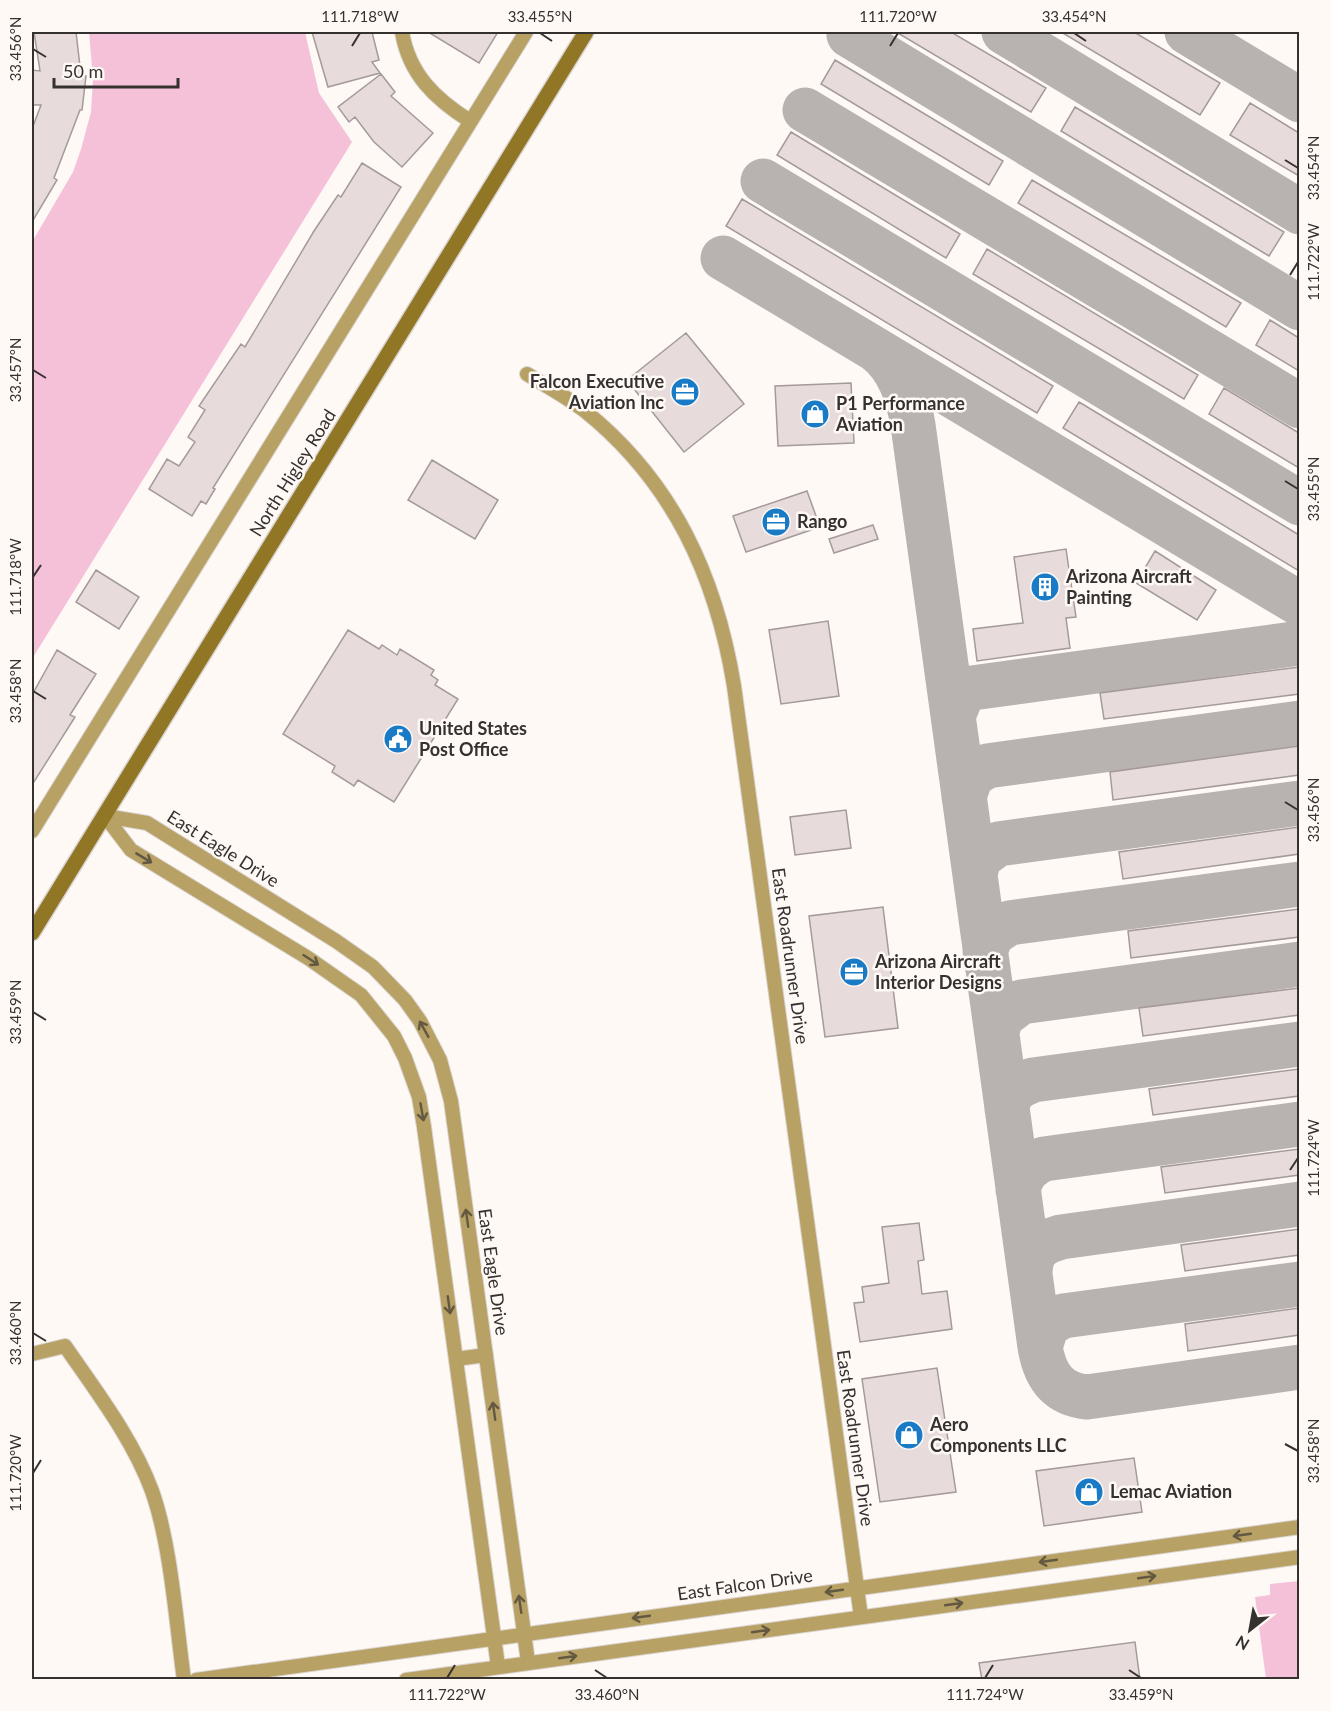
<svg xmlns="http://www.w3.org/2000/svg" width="1331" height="1711" font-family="Lato,sans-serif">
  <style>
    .green { fill: #f5c1d9 }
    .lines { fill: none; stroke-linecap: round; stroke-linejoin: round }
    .taxiway { stroke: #b8b2b0; stroke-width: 45 }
    .building { fill: #e7dcdb; stroke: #a49a99; stroke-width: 1.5 }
    .minor-casing { stroke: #dbd5d2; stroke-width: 16 }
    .secondary-casing { stroke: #dbd5d2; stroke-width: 18 }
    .minor { stroke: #b8a164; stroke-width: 14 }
    .secondary { stroke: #917625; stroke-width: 15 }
    .oneway { stroke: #635842 }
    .ticks { fill: none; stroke: #35312f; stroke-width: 2 }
    .labels { text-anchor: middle; stroke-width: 5; stroke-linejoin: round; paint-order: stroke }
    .poi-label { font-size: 18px; font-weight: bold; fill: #35312f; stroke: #fff9f6; text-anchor: start }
    .street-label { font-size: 18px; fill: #35312f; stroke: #fff9f6 }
    .neatline { fill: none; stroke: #35312f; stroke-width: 2 }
    .ticks-label { font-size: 15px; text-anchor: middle; fill: #35312f }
  </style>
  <rect width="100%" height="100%" fill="#fff9f6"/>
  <!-- green -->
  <path class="green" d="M89,32H305L319,93L352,142L32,659V242L73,172L81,149L91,112L93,79Z
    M1299,1581V1679H1266L1255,1597L1270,1595V1584Z"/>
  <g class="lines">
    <!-- taxiway -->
    <path class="taxiway" d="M1004,32L1300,212
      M1187,32L1300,100
      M849,35L1300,308
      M805,110L1300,406
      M763,181L1300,503
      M723,258L1300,604
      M875,349C899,367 908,396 913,425L1040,1347C1045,1376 1057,1394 1087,1397L1300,1367
      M953,716L962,694L972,688L1300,643
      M964,797L971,776L987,766L1300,723
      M975,874L979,858L998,844L1300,803
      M985,951L992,934L1009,923L1300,884
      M997,1032L1001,1017L1021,1002L1300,964
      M1007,1109C1009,1091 1018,1086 1033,1080L1300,1044
      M1018,1190C1022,1174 1029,1165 1044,1159L1300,1124
      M1030,1273C1031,1250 1040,1243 1061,1237L1300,1204
      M1040,1347L1047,1325L1063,1316L1300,1284"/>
  </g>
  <!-- building -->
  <path class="building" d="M34,32H76L81,75L86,76L82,110H80L54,178L57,180L32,222V129L41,105H32V70L40,71Z
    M312,32H372L379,60L372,62L380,73L328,87Z
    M428,32H498L479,63Z
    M896,32H951L1046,88L1031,112Z
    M1061,32H1134L1220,83L1200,115Z
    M835,60L1003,161L989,185L821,84Z
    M381,74L395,92L391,96L433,133L402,167L374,142L355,117L349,122L338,107Z
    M1250,103L1299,133V176L1230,135Z
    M1075,107L1284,232L1269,256L1061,131Z
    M791,132L960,234L946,258L777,155Z
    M362,163L401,187L213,488L215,489L206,504L201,501L192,516L149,489L167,459L179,466L195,442L188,437L205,410L199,406L241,344L245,347L314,231L338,195L341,197Z
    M1032,180L1241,303L1226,327L1018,203Z
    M742,199L1053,386L1037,413L726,226Z
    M987,249L1198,375L1184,399L973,274Z
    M1270,320L1299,338V371L1256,345Z
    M686,333L744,404L684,452L627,380Z
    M851,383L854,443L778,446L775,386Z
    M1224,388L1299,433V468L1209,414Z
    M1079,402L1299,535V571L1063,428Z
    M432,460L498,500L475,539L408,500Z
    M807,491L820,527L746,552L733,516Z
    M873,525L878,539L834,553L829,539Z
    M1066,549L1076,617L1066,618L1070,648L977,661L973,629L1023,623L1014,557Z
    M1155,551L1216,590L1197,620L1136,583Z
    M96,570L139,597L119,629L76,602Z
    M828,621L839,696L781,704L769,630Z
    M348,630L379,649L382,645L397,655L400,649L434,670L431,675L438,680L435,685L458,699L394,802L358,780L354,786L332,772L335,766L283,734Z
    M57,650L96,674L70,715L75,717L32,785V695Z
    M1299,667V694L1104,719L1100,693Z
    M1299,746V775L1113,800L1110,772Z
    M846,810L851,848L795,855L790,817Z
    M1299,827V854L1123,879L1119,852Z
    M883,907L898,1028L825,1037L809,916Z
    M1299,909V937L1131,958L1128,931Z
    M1299,988V1015L1143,1036L1139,1008Z
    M1299,1069V1096L1153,1115L1149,1089Z
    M1299,1149V1175L1165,1193L1161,1167Z
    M919,1223L924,1260L918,1261L922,1294L947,1291L952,1329L860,1342L854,1303L864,1302L862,1287L889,1283L882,1227Z
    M1299,1229V1255L1185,1271L1181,1245Z
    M1299,1308V1335L1188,1351L1185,1324Z
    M937,1368L956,1492L880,1502L862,1379Z
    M1134,1458L1142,1512L1044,1526L1036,1471Z
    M1135,1642L1140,1680H982L979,1663Z"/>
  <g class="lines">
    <!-- minor casing -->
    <g class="minor-casing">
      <path id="minor" d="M402,32C409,74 435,99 470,121
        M527,374C546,386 567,397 585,411C673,482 716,576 734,686L861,1617
        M105,816L147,823L336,941L373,967L405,1000L420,1021L440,1060L451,1101L528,1662
        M105,816L131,850L308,958L361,995L394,1036L405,1058L419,1097L424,1127L498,1666
        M32,831L526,32
        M32,1354L65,1346C96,1391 133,1439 152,1491C171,1545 176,1622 184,1680
        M456,1359L486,1355
        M196,1680L1300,1527
        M406,1680L1300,1557"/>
    </g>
    <!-- secondary casing -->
    <g class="secondary-casing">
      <path id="secondary" d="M32,933L586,32"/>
    </g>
    <!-- minor -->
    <use href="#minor" class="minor"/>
    <!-- secondary -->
    <use href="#secondary" class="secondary"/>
  </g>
  <!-- one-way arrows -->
  <defs><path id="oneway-shaft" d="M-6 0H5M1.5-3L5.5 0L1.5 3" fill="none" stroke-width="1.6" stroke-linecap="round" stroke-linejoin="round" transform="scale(1.5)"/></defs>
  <g class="oneway">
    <use href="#oneway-shaft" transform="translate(144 858) rotate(31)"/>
    <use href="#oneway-shaft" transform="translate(311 960) rotate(33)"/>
    <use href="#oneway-shaft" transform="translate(424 1029) rotate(-119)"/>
    <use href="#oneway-shaft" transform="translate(422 1112) rotate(80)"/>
    <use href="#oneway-shaft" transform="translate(467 1218) rotate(-98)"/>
    <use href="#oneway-shaft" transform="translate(449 1305) rotate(82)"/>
    <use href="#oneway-shaft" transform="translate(494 1411) rotate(-98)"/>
    <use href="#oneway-shaft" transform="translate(1242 1535) rotate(172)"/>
    <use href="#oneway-shaft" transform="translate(1048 1561) rotate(172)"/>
    <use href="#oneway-shaft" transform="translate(1147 1577) rotate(-8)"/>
    <use href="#oneway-shaft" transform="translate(834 1591) rotate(172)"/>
    <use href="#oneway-shaft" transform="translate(520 1604) rotate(-98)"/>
    <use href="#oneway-shaft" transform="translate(954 1604) rotate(-8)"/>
    <use href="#oneway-shaft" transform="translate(641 1617) rotate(172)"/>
    <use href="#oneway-shaft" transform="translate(761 1631) rotate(-8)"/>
    <use href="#oneway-shaft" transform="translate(568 1657) rotate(-8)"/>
  </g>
  <!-- ticks -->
  <path class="ticks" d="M540,33L552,41M1074,33L1086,41M352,46L360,33M890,46L898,33M33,49L46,57M1285,160L1298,168M1290,275L1298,262M33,370L46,378M1285,481L1298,489M33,577L41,565M33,691L46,699M1285,802L1298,810M33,1012L46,1020M1290,1170L1298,1158M33,1333L46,1341M1285,1444L1298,1451M33,1473L41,1460M595,1670L607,1678M1129,1670L1141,1678M447,1678L455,1665M985,1678L993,1665"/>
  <!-- icons -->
  <defs>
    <g id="office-disc" transform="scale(1.5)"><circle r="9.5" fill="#197ac6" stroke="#fff9f6"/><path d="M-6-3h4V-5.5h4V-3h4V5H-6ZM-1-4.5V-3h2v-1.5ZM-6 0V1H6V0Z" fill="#fff"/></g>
    <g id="shop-disc" transform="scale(1.5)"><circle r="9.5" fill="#197ac6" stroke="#fff9f6"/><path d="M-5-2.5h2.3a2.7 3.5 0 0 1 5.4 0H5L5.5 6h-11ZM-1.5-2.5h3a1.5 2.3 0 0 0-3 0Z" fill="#fff"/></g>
    <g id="building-disc" transform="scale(1.5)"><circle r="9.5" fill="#197ac6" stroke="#fff9f6"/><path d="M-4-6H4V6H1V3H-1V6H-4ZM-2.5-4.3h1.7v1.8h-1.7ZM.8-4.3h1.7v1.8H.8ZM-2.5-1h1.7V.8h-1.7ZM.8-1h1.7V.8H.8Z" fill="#fff"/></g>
    <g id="civic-disc" transform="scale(1.5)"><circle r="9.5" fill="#197ac6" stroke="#fff9f6"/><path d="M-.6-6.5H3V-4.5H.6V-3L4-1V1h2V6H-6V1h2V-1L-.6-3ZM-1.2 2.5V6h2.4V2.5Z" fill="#fff"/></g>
  </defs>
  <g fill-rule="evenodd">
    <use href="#office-disc" x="685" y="392"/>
    <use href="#shop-disc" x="815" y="414"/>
    <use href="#office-disc" x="776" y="522"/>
    <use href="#building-disc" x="1045" y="587"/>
    <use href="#civic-disc" x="398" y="739"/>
    <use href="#office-disc" x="854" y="972"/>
    <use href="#shop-disc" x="909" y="1435"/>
    <use href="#shop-disc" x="1089" y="1492"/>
  </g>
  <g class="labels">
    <!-- poi labels -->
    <g class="poi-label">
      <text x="664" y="388" text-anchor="end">Falcon Executive<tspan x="664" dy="21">Aviation Inc</tspan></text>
      <text x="836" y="410">P1 Performance<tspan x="836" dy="21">Aviation</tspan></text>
      <text x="797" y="528">Rango</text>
      <text x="1066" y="583">Arizona Aircraft<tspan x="1066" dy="21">Painting</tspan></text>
      <text x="419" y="735">United States<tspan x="419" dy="21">Post Office</tspan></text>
      <text x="875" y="968">Arizona Aircraft<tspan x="875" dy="21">Interior Designs</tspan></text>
      <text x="930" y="1431">Aero<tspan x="930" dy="21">Components LLC</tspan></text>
      <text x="1110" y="1498">Lemac Aviation</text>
    </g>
    <!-- street labels -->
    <g class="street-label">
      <text transform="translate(293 473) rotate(-58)" y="6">North Higley Road</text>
      <text transform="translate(223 849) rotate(32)" y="6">East Eagle Drive</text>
      <text transform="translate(790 956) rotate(82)" y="6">East Roadrunner Drive</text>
      <text transform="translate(493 1272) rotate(82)" y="6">East Eagle Drive</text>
      <text transform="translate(855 1438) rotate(82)" y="6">East Roadrunner Drive</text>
      <text transform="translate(745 1585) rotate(-8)" y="6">East Falcon Drive</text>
    </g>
  </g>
  <!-- border -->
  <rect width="1331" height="1711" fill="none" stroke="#fff9f6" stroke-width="66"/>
  <!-- north arrow -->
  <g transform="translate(1250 1630) rotate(211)" stroke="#fff9f6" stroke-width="4.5" paint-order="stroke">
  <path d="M0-4.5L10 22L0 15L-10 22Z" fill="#35312f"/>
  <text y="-9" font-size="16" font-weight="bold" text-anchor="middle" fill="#35312f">N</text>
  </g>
  <!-- scale -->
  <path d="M54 78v9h124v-9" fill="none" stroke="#35312f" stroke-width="3"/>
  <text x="63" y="78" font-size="18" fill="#35312f" stroke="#fff9f6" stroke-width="4.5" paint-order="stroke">50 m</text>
  <rect x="33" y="33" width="1265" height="1645" class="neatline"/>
  <g class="ticks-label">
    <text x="360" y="22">111.718°W</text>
    <text x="540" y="22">33.455°N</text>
    <text x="898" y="22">111.720°W</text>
    <text x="1074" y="22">33.454°N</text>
    <text transform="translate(16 49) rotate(-90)" y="5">33.456°N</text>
    <text transform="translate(1314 168) rotate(-90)" y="5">33.454°N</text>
    <text transform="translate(1314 262) rotate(-90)" y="5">111.722°W</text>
    <text transform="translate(16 370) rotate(-90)" y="5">33.457°N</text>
    <text transform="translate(1314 489) rotate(-90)" y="5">33.455°N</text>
    <text transform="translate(16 577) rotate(-90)" y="5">111.718°W</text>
    <text transform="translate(16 691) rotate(-90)" y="5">33.458°N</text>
    <text transform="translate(1314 810) rotate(-90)" y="5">33.456°N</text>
    <text transform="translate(16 1012) rotate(-90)" y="5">33.459°N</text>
    <text transform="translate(1314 1158) rotate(-90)" y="5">111.724°W</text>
    <text transform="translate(16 1333) rotate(-90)" y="5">33.460°N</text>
    <text transform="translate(1314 1451) rotate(-90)" y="5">33.458°N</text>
    <text transform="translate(16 1473) rotate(-90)" y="5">111.720°W</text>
    <text x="447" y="1700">111.722°W</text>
    <text x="607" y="1700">33.460°N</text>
    <text x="985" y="1700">111.724°W</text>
    <text x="1141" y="1700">33.459°N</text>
  </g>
</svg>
